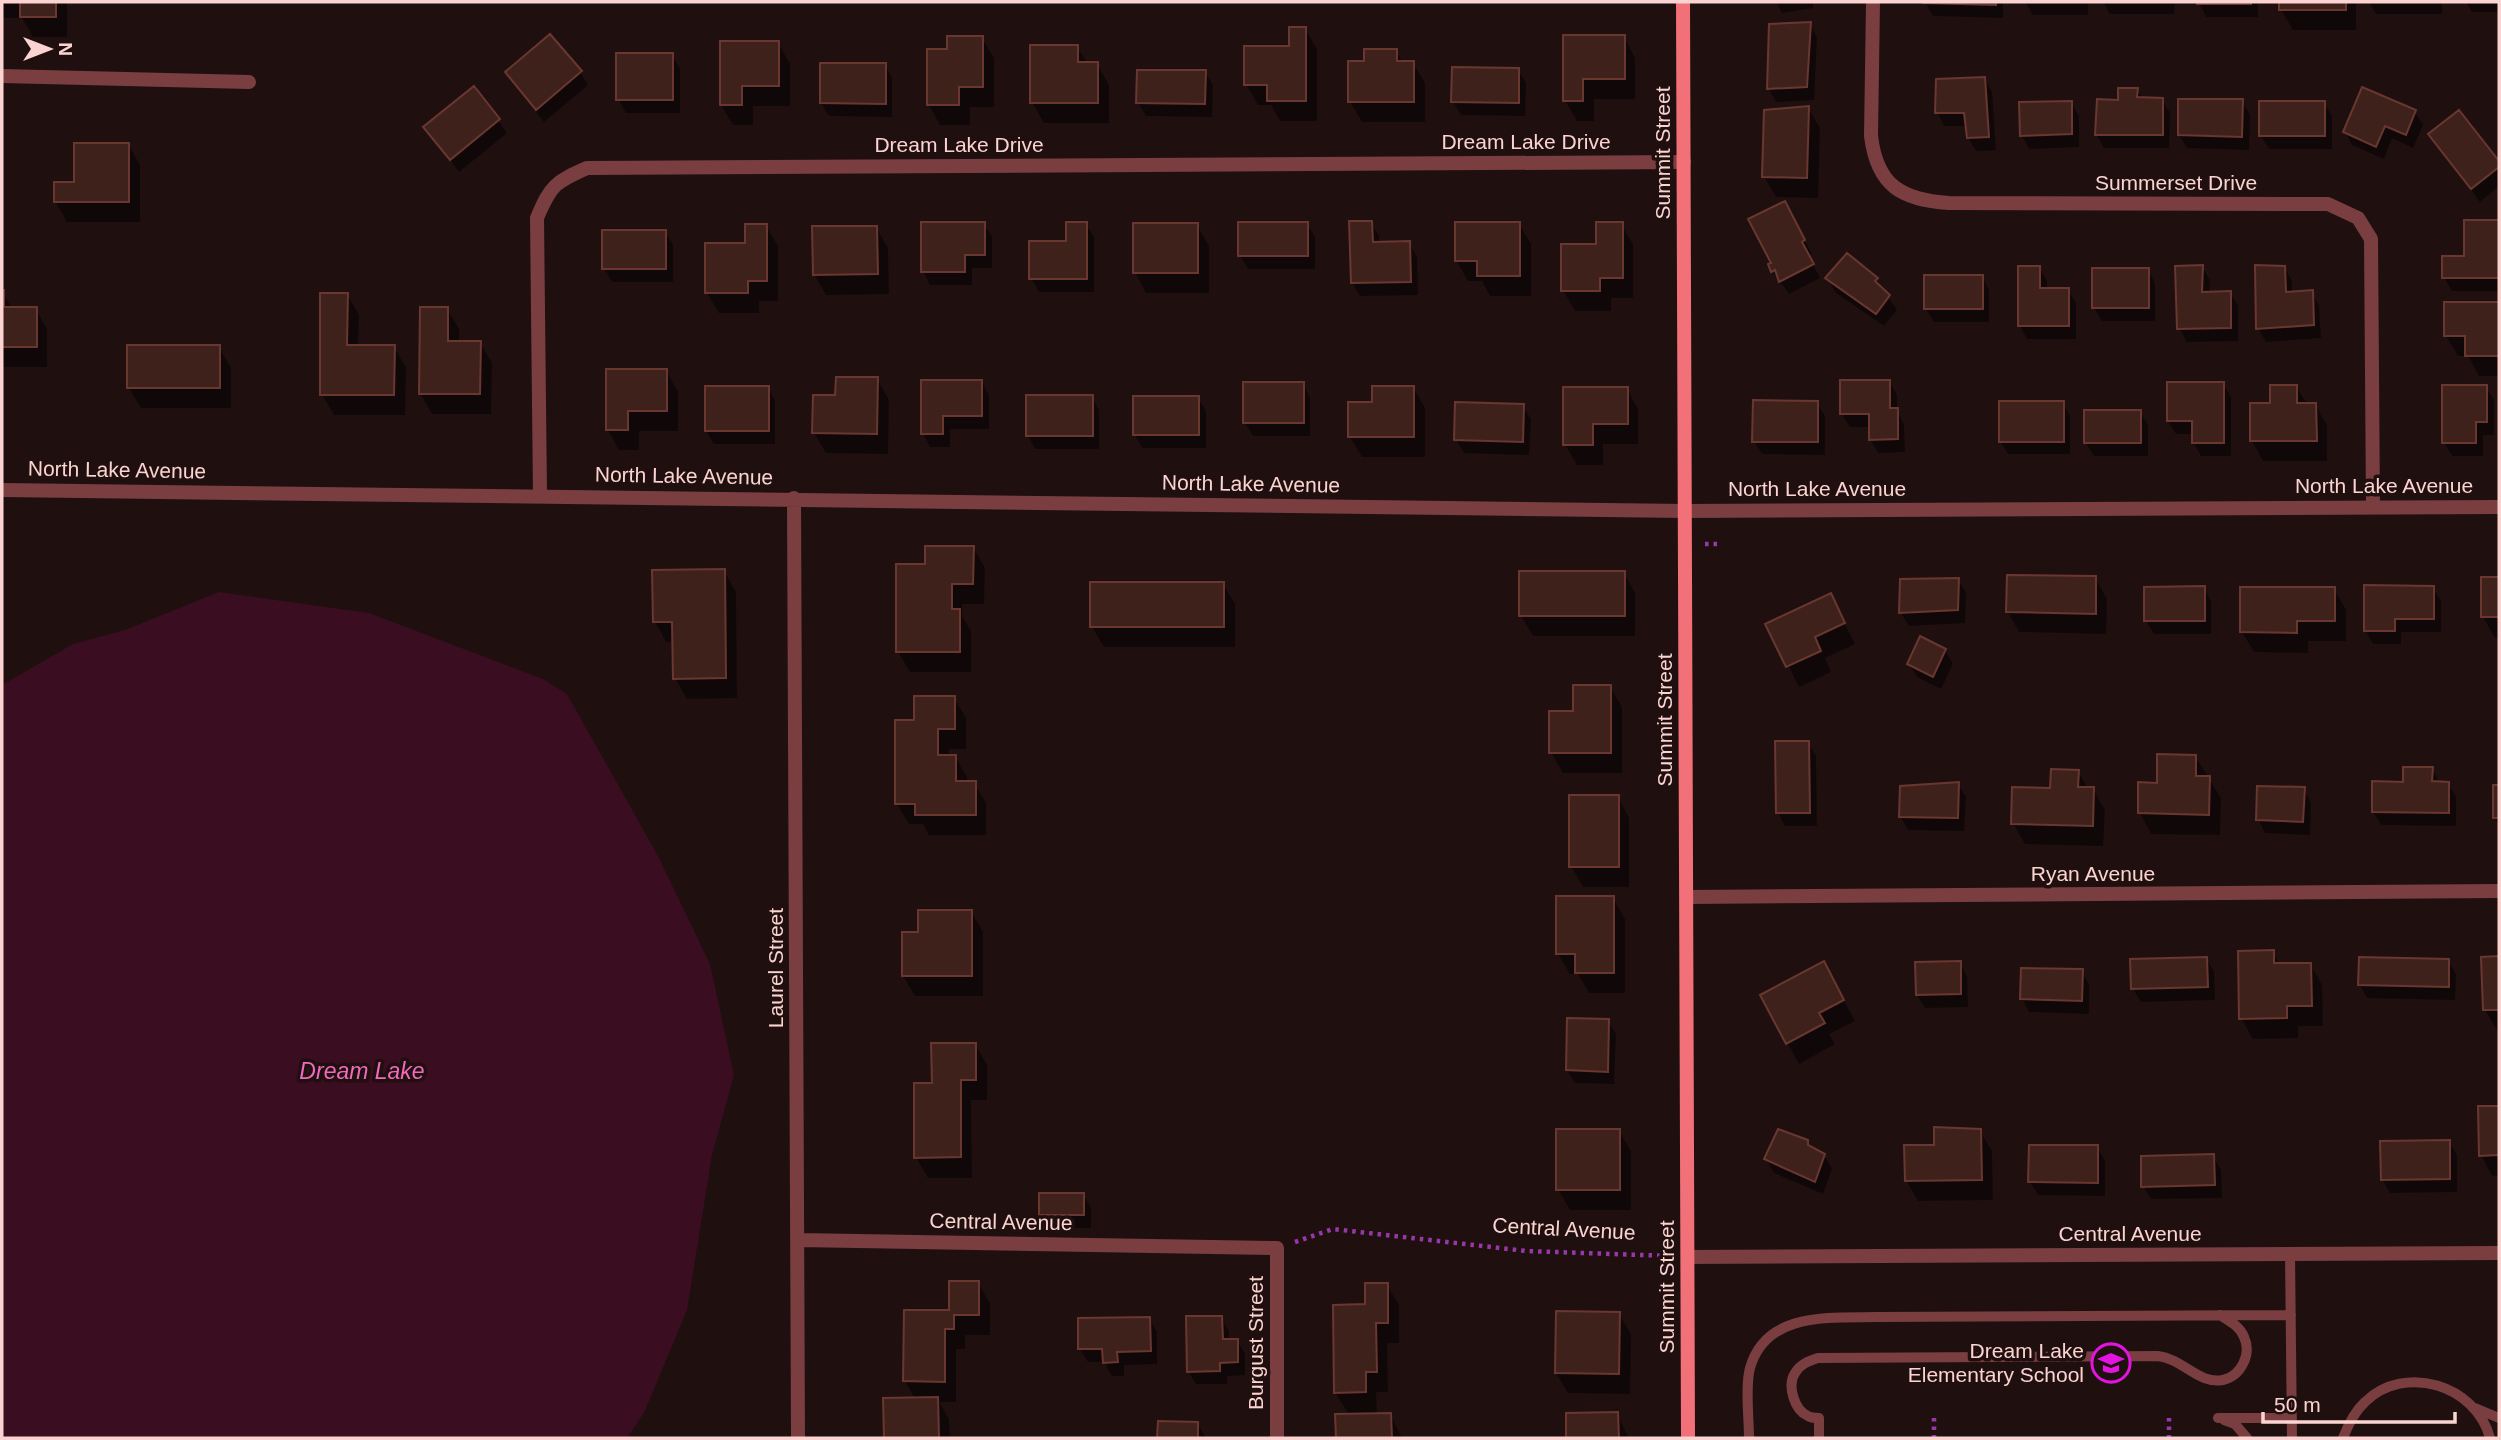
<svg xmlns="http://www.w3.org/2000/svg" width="2501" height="1440" font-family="Helvetica,sans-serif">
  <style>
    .water { fill: #3a0d21 }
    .shadow { fill: #0007 }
    .building { fill: #3f211c; stroke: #693730; stroke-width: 2 }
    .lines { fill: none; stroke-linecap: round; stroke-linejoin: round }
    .path { stroke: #9838a8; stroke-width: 4.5; stroke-dasharray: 3.5 5; stroke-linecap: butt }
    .lane { stroke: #7a3e40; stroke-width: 10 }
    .street { stroke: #7a3e40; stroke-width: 14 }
    .secondary { stroke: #f27178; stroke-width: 14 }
    .labels { text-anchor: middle; stroke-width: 7; stroke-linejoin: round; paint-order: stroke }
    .street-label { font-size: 21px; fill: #fbd3d1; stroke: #1f100f }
    .poi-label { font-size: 21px; fill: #fbd3d1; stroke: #1f100f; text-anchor: end }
    .water-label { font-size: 23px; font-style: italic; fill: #f268bd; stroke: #1f100f }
  </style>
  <rect width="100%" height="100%" fill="#1f100f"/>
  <!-- water -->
  <path class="water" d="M219,592L369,613L543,679L567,694L658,856L710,964L734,1075L712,1155L687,1310L644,1413L627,1438H2V685L73,644L125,630Z"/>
  <!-- shadow -->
  <path class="shadow" d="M2,2H67V37H33L22,18H2Z
    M1776,2H1813V8L1782,13Z
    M1925,2H2003V18L1933,16Z
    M2025,2H2088V15H2033Z
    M2103,2H2175L2174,14H2110Z
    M2199,2H2258V17H2206Z
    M2281,2H2356V30H2293L2281,10Z
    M2369,2H2442V14H2376Z
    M2466,2H2499V12H2472Z
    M1810,24L1817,37L1814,100L1776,102L1769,89Z
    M1305,29L1317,49V121H1280L1271,105H1258L1246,84L1291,48Z
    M1565,37H1624L1635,58V99H1594V121H1577L1565,100Z
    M982,38L994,58V107H970V125H940L929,105L949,51Z
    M778,43L790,64V106H753V125H733L721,105Z
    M1077,47L1088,64H1097L1109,85V123H1044L1032,102Z
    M1396,51L1403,63H1413L1425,83V122H1362L1350,102L1366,63Z
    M672,55L680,69V113H626L618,99Z
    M821,65H885L892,78V117L829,116L821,103Z
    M1518,70L1526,83L1525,116L1461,115L1453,102Z
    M580,72L588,85L544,122L515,86L507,73Z
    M1205,72L1213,85L1212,117L1146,116L1138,102Z
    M1984,79L1992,92L1996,150L1976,151L1968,137L1967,126H1944L1937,112Z
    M474,88L507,133L459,172L426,127Z
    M2137,89L2143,99L2162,100L2170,113L2169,148H2104L2096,134L2120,102Z
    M2242,101L2250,115L2249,150L2187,148L2179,135Z
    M2071,103L2079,116V147L2029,149L2022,136Z
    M2324,103L2332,116V149H2269L2261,136Z
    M1808,108L1820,128L1818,198L1776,197L1764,176Z
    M2415,112L2423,125L2413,148L2392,138L2384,159L2352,145L2345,132Z
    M2459,112L2499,164V186L2480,202L2430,135Z
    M128,144L140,165V222H67L55,201Z
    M1792,217L1812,254L1809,256L1820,278L1789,294L1782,284L1780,285L1770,265L1773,263Z
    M2466,222H2499V291H2452L2444,277L2466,258Z
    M1371,223L1379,236V244L1409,243L1417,257L1418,295L1360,296L1352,283Z
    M984,224L992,237V268H972V285H930L923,271Z
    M1086,224L1094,237V292H1039L1031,278Z
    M1240,224H1307L1315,237V269H1248L1240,256Z
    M1519,224L1531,244V296H1490L1482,281H1468L1456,260Z
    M1621,224L1633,244V298H1611V311H1575L1563,290L1598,246Z
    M1197,225L1209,246V293H1146L1135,272Z
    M766,226L778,246V301H759V313H719L707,293L746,245Z
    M876,227L888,248L889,294L826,295L814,274Z
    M665,232L673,245V282H612L604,268Z
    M2039,267L2047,281V290H2068L2076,303V339H2027L2020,326Z
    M2202,267L2210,280L2209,294L2230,293L2238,306V341L2187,342L2179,328Z
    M2284,267L2292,281V293L2312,292L2319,306L2321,338L2266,342L2258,328Z
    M2148,270L2155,283V321H2102L2094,308Z
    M1982,276L1989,290V322H1934L1926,309Z
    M1828,279H1876L1897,310L1884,326L1835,292Z
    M2,292L13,309H36L47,329V367H2Z
    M347,294L359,315L358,347H394L406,367L405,415H334L322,394Z
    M2498,304L2499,376H2479L2468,356H2458L2446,336Z
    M447,309L459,329V342L480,343L492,363L491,414H432L420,393Z
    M219,347L231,368V408H141L129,388Z
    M666,371L678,391V431H639V450H619L608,430Z
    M877,379L889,400L888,454L826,453L814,433Z
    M981,381L989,395V429H950V447H930L923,434Z
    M1889,381L1897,395V411L1904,424L1905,452L1878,453L1870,439V427H1850L1842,414Z
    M1303,384L1310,397V436H1253L1245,423Z
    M2223,384L2231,397V456H2201L2193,442V434H2176L2168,421Z
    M2296,386L2307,404H2315L2327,425V461H2263L2252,441L2272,405Z
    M768,387L775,401V444H714L706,431Z
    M1413,387L1425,408V457H1362L1350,437L1374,404Z
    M2486,387L2494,400V435H2483V456H2452L2444,442Z
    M1627,389L1638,409V444H1603V465H1577L1565,444Z
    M1092,397L1099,410V449H1035L1028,436Z
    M1135,398H1198L1206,411V448H1142L1135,435Z
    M1817,403L1825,416V455L1762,454L1754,441Z
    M2063,403L2070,416V454H2008L2000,441Z
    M1523,406L1531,419L1529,455L1464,453L1456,440Z
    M2140,412L2148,425V456H2094L2086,443Z
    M973,547L985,568L984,604H962V616L971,631V672H910L898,652L926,566Z
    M724,571L736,592L737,698L687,699L675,678L674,642H666L655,622Z
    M1624,573L1635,593V636H1533L1521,616Z
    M2095,578L2107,599L2106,634L2019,632L2008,612Z
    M2483,578H2499V637L2495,638L2483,617Z
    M1958,579L1966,593L1965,623L1909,626L1901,613L1902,581Z
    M1223,584L1235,604V647H1104L1092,627Z
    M2204,588L2211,601V634H2154L2146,621Z
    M2433,588L2441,601V632H2401V644H2373L2365,630Z
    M2334,589L2346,610V641H2308V653L2254,652L2242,632Z
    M1830,595L1855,644L1825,658L1831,672L1799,687L1768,625Z
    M1945,650L1953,664L1941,689L1917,677L1909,664Z
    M1610,687L1622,707V773H1563L1551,752L1574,713Z
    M954,698L966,718V749H949V756H955L967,777V783H974L986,803V835H929L923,824H909L897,804L916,722Z
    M1808,743L1816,756L1817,826H1785L1778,813Z
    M2195,756L2221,798L2220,835L2151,834L2140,813L2158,784Z
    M2432,769L2440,783L2448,784L2456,797V826L2381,825L2373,811L2405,784Z
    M2078,771L2088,789H2093L2105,810L2103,846L2025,844L2013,823Z
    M1958,784L1966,797L1964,831L1908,830L1900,816Z
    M2494,787H2499V826L2495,818Z
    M2304,789L2311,803L2310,835L2265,833L2258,819Z
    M1618,797L1629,818V887H1583L1571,866Z
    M1613,898L1625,919V993H1589L1578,974H1570L1558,954Z
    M971,911L983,932V996H915L903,976L920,934Z
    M2273,952L2280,965L2310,964L2322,985L2323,1026H2298V1038L2253,1039L2241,1018Z
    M2206,958L2214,972L2215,1000L2141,1002L2133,989Z
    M2483,958H2499V1030H2497L2485,1010Z
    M2448,961L2456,974L2455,1000L2367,998L2360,985Z
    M1960,963L1967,976L1968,1007L1925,1008L1917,995Z
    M2082,971L2089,985V1014L2029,1012L2022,999Z
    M1835,984L1855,1021L1829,1034L1835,1044L1799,1064L1762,996Z
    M1608,1021L1616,1034L1614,1084L1575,1083L1567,1070Z
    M975,1044L987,1065V1100H971L972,1178H928L916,1157L934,1084Z
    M2499,1107V1175L2492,1176L2481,1155L2479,1108Z
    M1619,1131L1631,1151V1210H1570L1558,1189Z
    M1980,1131L1992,1151L1993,1200L1918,1201L1906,1180L1936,1147Z
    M1807,1142L1811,1149L1824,1155L1832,1169L1823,1194L1774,1173L1766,1159Z
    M2449,1142L2457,1155V1192L2390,1193L2382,1179Z
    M2097,1147L2105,1161V1196L2038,1195L2030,1182Z
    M2213,1156L2221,1170L2222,1198L2151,1199L2143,1186Z
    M1083,1194L1091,1208V1228H1049L1041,1214Z
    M978,1283L990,1303V1335H965V1349H956V1402H939L949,1419L950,1438H885V1399H915L905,1381L951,1311Z
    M1387,1285L1399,1305V1343H1387L1388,1392H1376L1377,1415L1390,1414L1402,1438H1337V1416L1349,1415L1335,1392L1367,1306Z
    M1619,1314L1631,1334L1630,1394L1568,1393L1556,1373Z
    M1149,1318L1157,1332V1364L1124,1365V1376H1112L1104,1362H1088L1080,1349Z
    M1221,1318L1229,1331V1340H1237L1245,1354V1375L1227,1376V1384H1196L1188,1371Z
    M1568,1414H1617L1629,1438H1568Z
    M1160,1423H1197L1206,1438H1159Z"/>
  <!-- building -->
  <path class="building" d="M20,2H56V17H20Z
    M1923,2H1996V5L1923,3Z
    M2197,2H2251V4H2197Z
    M2279,2H2346V10H2279Z
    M1811,22L1807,87L1767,89L1769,24Z
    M1289,27H1306V101H1267V85H1244V46H1289Z
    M550,34L582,71L536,110L505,72Z
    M1563,35H1625V79H1583V101H1563Z
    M947,36H983V87H959V105H927V49H947Z
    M720,41H779V86H742V105H720Z
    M1030,45H1078V62H1098V103H1030Z
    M1364,49H1397V61H1414V102H1348V61H1364Z
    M616,53H673V100H616Z
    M820,63H886V104L820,103Z
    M1452,67L1519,68V103L1451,102Z
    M1137,70H1206L1205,104L1136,103Z
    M1985,77L1989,137L1967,138L1964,113H1935L1936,79Z
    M474,86L500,119L450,160L423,127Z
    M2362,87L2416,110L2406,135L2385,126L2376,147L2343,132Z
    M2118,88H2138L2137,97L2163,98V135H2095L2097,99L2118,100Z
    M2178,99H2243L2242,137L2178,135Z
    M2072,101V134L2020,136L2019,102Z
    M2259,101H2325V136H2259Z
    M1809,106L1807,178L1762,177L1764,110Z
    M2459,110L2499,161V167L2471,189L2428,134Z
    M74,143H129V202H54V182H74Z
    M1785,201L1805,240L1802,242L1814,264L1779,282L1775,270L1771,272L1768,264L1771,263L1748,219Z
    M2464,220H2499V278H2442V256H2464Z
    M1349,221H1372L1373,242L1410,241L1411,282L1351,283Z
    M921,222H985V255H965V272H921Z
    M1066,222H1087V279H1029V241H1066Z
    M1238,222H1308V256H1238Z
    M1455,222H1520V276H1477V261H1455Z
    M1596,222H1623V278H1600V291H1561V244H1596Z
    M1133,223H1198V273H1133Z
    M745,224H767V281H748V293H705V243H745Z
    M812,226H877L878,274L813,275Z
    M602,230H666V269H602Z
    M1847,253L1878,278L1875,281L1890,295L1876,314L1825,278Z
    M2203,265L2202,292L2231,291V328L2177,329L2175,266Z
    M2255,265L2285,266L2286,292L2313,290L2314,325L2256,329Z
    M2018,266H2040V288H2069V326H2018Z
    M2092,268H2149V308H2092Z
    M1924,275H1983V309H1924Z
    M2,290H4V307H37V347H2Z
    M320,293H348L347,345H395L394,395H320Z
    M2444,302H2499V356H2465V336H2444Z
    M420,307H448V341H481L480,394H419Z
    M127,345H220V388H127Z
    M606,369H667V411H628V430H606Z
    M836,377H878L877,434L812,433L813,395H835Z
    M921,380H982V416H943V434H921Z
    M1840,380H1890V408H1898V439L1869,440V414H1840Z
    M1243,382H1304V423H1243Z
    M2167,382H2224V443H2192V421H2167Z
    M2270,385H2297V403H2316L2317,441H2250V403H2270Z
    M2442,385H2487V422H2476V443H2442Z
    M705,386H769V431H705Z
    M1372,386H1414V437H1348V402H1372Z
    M1563,387H1628V424H1593V445H1563Z
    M1026,395H1093V436H1026Z
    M1133,396H1199V435H1133Z
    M1753,400L1818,401V442H1752Z
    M1999,401H2064V442H1999Z
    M1455,402L1524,404L1523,442L1454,440Z
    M2084,410H2141V443H2084Z
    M925,546H974L973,584H952V609H960V652H896V564H925Z
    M725,569L726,678L673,679L672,622H653L652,570Z
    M1519,571H1625V616H1519Z
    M2007,575L2096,576V614L2006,612Z
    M2481,577H2499V617H2481Z
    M1959,578L1958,610L1899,613L1900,579Z
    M1090,582H1224V627H1090Z
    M2364,585L2434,586V619H2395V631H2364Z
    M2205,586V621H2144V587Z
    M2240,587H2335V621H2297V633L2240,632Z
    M1831,593L1845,623L1815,637L1821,651L1786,667L1765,624Z
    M1920,636L1946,649L1933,677L1907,664Z
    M1573,685H1611V753H1549V711H1573Z
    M914,696H955V729H938V755H956V781H976V815H915V804H895V720H914Z
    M1775,741H1809L1810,813H1776Z
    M2157,754L2196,755V776H2210L2209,815L2138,813V782L2157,783Z
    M2403,767H2433L2432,781L2449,782V813L2372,812V781L2403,782Z
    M2051,769L2079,770L2078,787H2094L2093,826L2011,824L2012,787L2050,788Z
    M1959,782L1958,818L1899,817L1900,786Z
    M2493,785H2499V818H2493Z
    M2257,786L2305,787L2303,822L2256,820Z
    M1569,795H1619V867H1569Z
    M1556,896H1614V973H1575V954H1556Z
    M918,910H972V976H902V932H918Z
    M2274,950V963H2311L2312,1006H2287V1018L2239,1019L2238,951Z
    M2499,956V1010H2483L2481,957Z
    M2207,957L2208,987L2131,989L2130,959Z
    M2359,957L2449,959V987L2358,985Z
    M1824,961L1844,1000L1819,1013L1825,1023L1786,1044L1760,995Z
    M1961,961V994L1916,995L1915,962Z
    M2021,968L2083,969L2082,1001L2020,999Z
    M1567,1018L1609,1019L1608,1072L1566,1070Z
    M931,1043H976V1080H961V1157L914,1158V1083H932Z
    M2478,1106H2499V1155L2479,1156Z
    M1934,1127L1981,1129L1982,1180L1905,1181L1904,1145H1934Z
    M1556,1129H1620V1190H1556Z
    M1778,1129L1808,1140V1145L1825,1154L1815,1182L1764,1159Z
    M2450,1140V1179L2381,1180L2380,1141Z
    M2029,1145H2098V1183L2028,1182Z
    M2214,1154L2215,1185L2141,1187V1156Z
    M1039,1193H1084V1215H1039Z
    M949,1281H979V1315H954V1329H945V1382L903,1381L904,1310H949Z
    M1365,1283H1388V1323H1376L1377,1372H1366V1392L1334,1393L1333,1305L1365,1304Z
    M1556,1311L1620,1312L1619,1374L1555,1373Z
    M1186,1316H1222L1223,1339H1238V1362L1220,1363V1371L1187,1372Z
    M1150,1317L1151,1351L1117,1352L1118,1362L1103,1363L1102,1349H1078V1318Z
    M938,1397L939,1438H884L883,1398Z
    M1618,1412L1619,1438H1566V1413Z
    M1391,1413L1392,1438H1336L1335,1414Z
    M1158,1421L1198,1422V1438H1157Z"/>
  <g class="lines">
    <!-- path -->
    <path class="path" d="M1705,544H1721
      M1295,1242L1333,1229L1526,1251L1671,1256
      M1934,1418V1438
      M2169,1418V1438"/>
    <!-- lane -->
    <path class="lane" d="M2290,1254L2292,1438
      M2475,1408L2499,1418
      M2218,1418H2292
      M2224,1420L2235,1424L2247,1438
      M1749,1438C1749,1418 1745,1387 1750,1368C1766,1311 1831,1318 1878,1317L2291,1315
      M1819,1438V1418C1815,1418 1811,1418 1808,1416C1794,1410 1787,1385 1795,1373C1800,1364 1809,1361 1818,1358L2158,1356C2183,1359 2199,1385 2223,1380C2241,1376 2252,1354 2244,1337C2240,1326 2229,1321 2220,1315
      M2343,1438C2348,1425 2354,1412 2365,1402C2405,1363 2476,1385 2490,1438"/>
    <!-- street -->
    <path class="street" d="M1873,2L1871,136C1877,186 1902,200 1949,203L2328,204L2358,218L2371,239L2373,507
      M2,76L249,82
      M2,490L1685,511L2499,507
      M540,495L537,218C551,185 555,182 587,168L1684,162
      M794,498L798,1438
      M1687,897L2499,891
      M799,1240L1277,1248V1438
      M1688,1257L2499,1253"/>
    <!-- secondary -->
    <path class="secondary" d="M1683,2L1688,1438"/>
  </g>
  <!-- icons -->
  <defs>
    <g id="school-ring" transform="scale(2.0125)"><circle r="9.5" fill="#1f100f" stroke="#e414e0" stroke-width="1.5"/><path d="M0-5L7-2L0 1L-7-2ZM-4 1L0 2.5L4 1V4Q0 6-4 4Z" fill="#e414e0"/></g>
  </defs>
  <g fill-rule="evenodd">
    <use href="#school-ring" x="2111" y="1363"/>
  </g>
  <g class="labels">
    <!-- street labels -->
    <g class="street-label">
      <text x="1526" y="149">Dream Lake Drive</text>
      <text x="959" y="152">Dream Lake Drive</text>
      <text transform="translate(1663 153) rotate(-90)" y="7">Summit Street</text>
      <text x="2176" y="190">Summerset Drive</text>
      <text transform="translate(117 470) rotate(1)" y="7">North Lake Avenue</text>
      <text transform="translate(684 476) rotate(1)" y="7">North Lake Avenue</text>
      <text transform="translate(1251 484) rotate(1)" y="7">North Lake Avenue</text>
      <text x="2384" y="493">North Lake Avenue</text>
      <text x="1817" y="496">North Lake Avenue</text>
      <text transform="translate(1665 720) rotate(-90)" y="7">Summit Street</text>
      <text x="2093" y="881">Ryan Avenue</text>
      <text transform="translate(776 968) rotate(-90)" y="7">Laurel Street</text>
      <text transform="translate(1001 1222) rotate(1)" y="7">Central Avenue</text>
      <text transform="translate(1564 1229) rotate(3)" y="7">Central Avenue</text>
      <text x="2130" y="1241">Central Avenue</text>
      <text transform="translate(1667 1287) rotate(-90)" y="7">Summit Street</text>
      <text transform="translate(1256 1343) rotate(-90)" y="7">Burgust Street</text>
    </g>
    <!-- poi labels -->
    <g class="poi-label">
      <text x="2084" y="1358">Dream Lake<tspan x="2084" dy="24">Elementary School</tspan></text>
    </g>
    <!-- water labels -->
    <g class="water-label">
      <text x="362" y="1079">Dream Lake</text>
    </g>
  </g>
  <!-- border -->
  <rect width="2501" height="1440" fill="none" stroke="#fbd3d1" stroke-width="7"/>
  <!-- north arrow -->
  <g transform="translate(49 49) rotate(90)" stroke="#1f100f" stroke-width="5" paint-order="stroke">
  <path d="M0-5L12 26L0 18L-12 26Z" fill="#fbd3d1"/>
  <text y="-10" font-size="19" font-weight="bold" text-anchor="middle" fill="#fbd3d1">N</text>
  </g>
  <!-- scale -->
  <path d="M2263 1412v10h192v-10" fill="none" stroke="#fbd3d1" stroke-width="3.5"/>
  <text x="2274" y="1412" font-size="21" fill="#fbd3d1" stroke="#1f100f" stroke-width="5" paint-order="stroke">50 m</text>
</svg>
